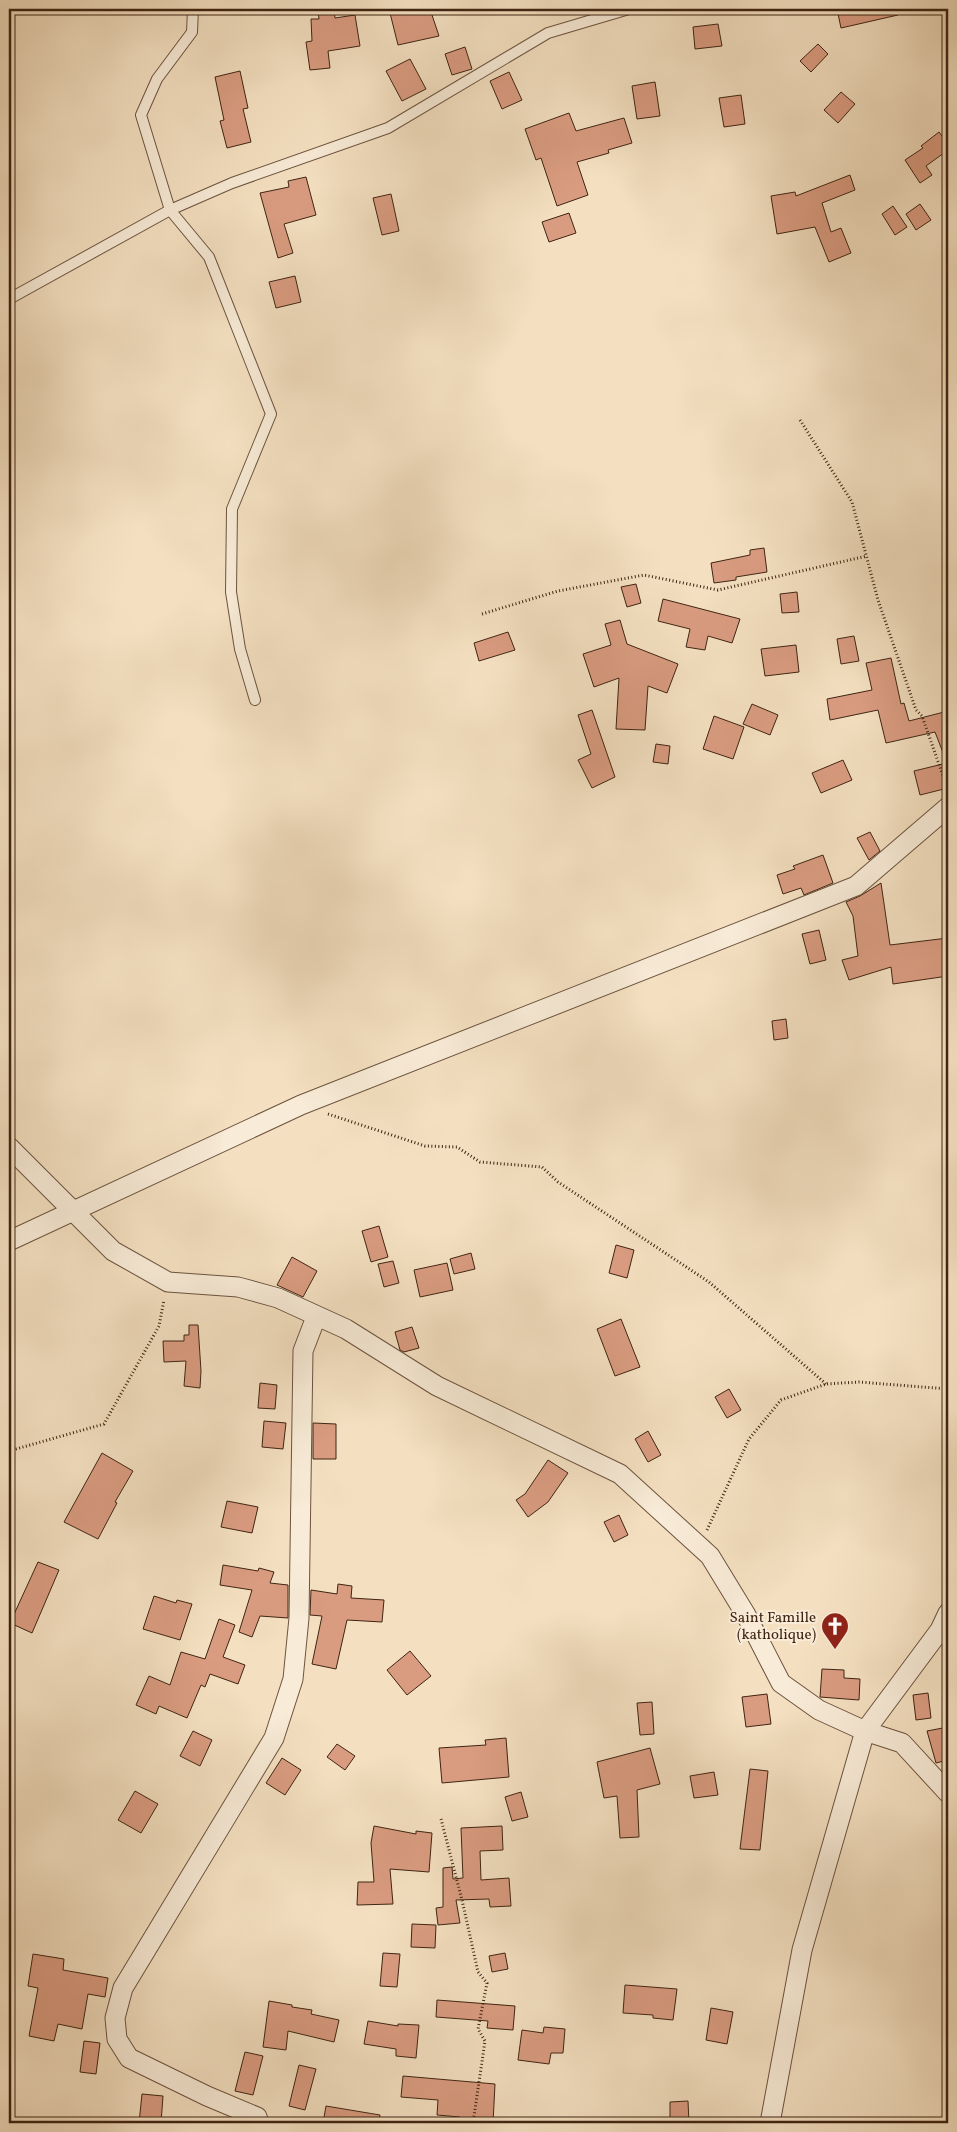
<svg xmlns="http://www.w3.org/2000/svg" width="957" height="2132" font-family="Vollkorn,serif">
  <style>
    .building { fill: #da9c81; stroke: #3f2412 }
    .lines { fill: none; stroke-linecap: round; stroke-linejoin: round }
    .service-casing { stroke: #6c533e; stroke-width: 12 }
    .minor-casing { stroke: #6c533e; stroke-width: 21 }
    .path { stroke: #3f2412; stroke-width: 3; stroke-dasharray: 1 2.5; stroke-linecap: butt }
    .service { stroke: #f8ebd7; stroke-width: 10 }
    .minor { stroke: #f8ebd7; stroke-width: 19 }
    .labels { text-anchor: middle; stroke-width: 4; stroke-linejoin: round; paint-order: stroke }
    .poi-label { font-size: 15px; fill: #3f2412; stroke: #f8ebd7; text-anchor: end }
  </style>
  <rect width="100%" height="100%" fill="#f4e0c1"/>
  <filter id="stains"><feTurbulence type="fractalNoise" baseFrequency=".004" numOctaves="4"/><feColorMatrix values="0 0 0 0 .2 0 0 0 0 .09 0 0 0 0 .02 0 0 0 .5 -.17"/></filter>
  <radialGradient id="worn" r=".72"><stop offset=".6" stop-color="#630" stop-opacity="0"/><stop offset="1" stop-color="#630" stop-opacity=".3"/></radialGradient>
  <!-- building -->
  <path class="building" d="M318,9H334L335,18L355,15L360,46L328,51L330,68L310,70L306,42L312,41L311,19H319Z
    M411,9L412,13L430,9L439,36L398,45L390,13Z
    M837,9H898V15L841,28Z
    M718,24L722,46L695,49L693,27Z
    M818,44L828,54L811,72L800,61Z
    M465,47L472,69L452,75L445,54Z
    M410,59L426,89L402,101L386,71Z
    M240,71L248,108L243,109L251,142L227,148L220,121L224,120L215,77Z
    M509,72L522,100L502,109L490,81Z
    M655,82L660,116L637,119L632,86Z
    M841,92L855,104L838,123L824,110Z
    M741,95L745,124L724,127L719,98Z
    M569,113L576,131L624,118L632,143L608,150L609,153L577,162L588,195L557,206L541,158L536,160L525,129Z
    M939,132L948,144V150L926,166L932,175L920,183L905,160L923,148L921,146Z
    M850,175L855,190L822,203L831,232L841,228L851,253L829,262L815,227L777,234L771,196L795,192L796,196Z
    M306,177L316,215L284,224L293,253L278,258L260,193L289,187L288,181Z
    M391,194L399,231L382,235L373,198Z
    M920,204L931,220L916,230L906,214Z
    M893,206L907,227L895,235L882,214Z
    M569,213L576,233L549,242L542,222Z
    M295,276L301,302L276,308L269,282Z
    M764,548L767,572L736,577V580L714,583L711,563L750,555V550Z
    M636,584L641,603L627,607L621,587Z
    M797,592L799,612L782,613L780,594Z
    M663,599L740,619L732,643L708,636L705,650L686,647L690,629L658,621Z
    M620,620L627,644L678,664L667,693L648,686L645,730L616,729L619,678L594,687L583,654L611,645L605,624Z
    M508,632L515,650L479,661L474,643Z
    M854,636L859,661L841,664L837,639Z
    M796,645L799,672L765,676L761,649Z
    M891,658L901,704L904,703L909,721L948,711V788L920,795L914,771L947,763L935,732L886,743L878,710L830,720L827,699L872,690L866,663Z
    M752,704L778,715L770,735L743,724Z
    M592,710L615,777L592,788L578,760L591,754L578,715Z
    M714,716L744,727L733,759L703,749Z
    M656,744L670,746L668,764L653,762Z
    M843,760L852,780L821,793L812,773Z
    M870,832L880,851L869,860L857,838Z
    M823,855L833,883L804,895L801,888L783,894L777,875L795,869L793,866Z
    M881,883L890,945L948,938V976L893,984L891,967L849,980L842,960L858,956L853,916L846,902L860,896Z
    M819,930L826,960L810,964L802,934Z
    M786,1019L788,1038L774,1040L772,1021Z
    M379,1226L388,1257L371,1262L362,1231Z
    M616,1245L634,1250L627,1278L609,1273Z
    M471,1253L475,1269L454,1274L450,1259Z
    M292,1257L317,1271L303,1297L277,1285Z
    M393,1261L399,1283L384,1287L378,1264Z
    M447,1263L453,1290L420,1297L414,1270Z
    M621,1319L640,1367L615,1376L597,1329Z
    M189,1325H198L201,1371L200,1388L184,1386L186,1361L164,1362L163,1341H184V1335H189Z
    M412,1327L419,1348L404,1352L400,1350L395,1332Z
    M260,1383L277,1385L275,1409L258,1408Z
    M729,1389L741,1410L727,1418L715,1397Z
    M264,1421L286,1423L283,1449L262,1447Z
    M313,1423L336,1424V1459H313Z
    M648,1431L661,1455L648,1462L635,1439Z
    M102,1453L133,1471L115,1502L117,1503L98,1539L64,1522Z
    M548,1460L568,1473L548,1502L528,1517L516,1500L525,1494Z
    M227,1501L258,1507L252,1533L221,1527Z
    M619,1515L628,1535L614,1542L604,1522Z
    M38,1562L59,1570L32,1633L10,1623Z
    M223,1565L258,1571L259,1568L274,1572L270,1583L288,1585V1618L260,1616L252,1637L239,1632L252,1590L220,1585Z
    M338,1584L352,1586L351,1598L384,1600L382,1622L347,1620L336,1669L312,1664L322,1616L310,1615L311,1590L337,1594Z
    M154,1596L176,1603L177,1600L192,1604L180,1640L143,1629Z
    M219,1619L235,1625L223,1657L245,1665L238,1684L210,1674L205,1687L201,1685L187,1718L159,1706L156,1714L136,1705L149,1676L170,1685L181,1652L205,1659Z
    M410,1651L431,1676L407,1695L387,1670Z
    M822,1669L844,1670V1678L860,1679L859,1700L820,1697Z
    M928,1693L931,1718L916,1720L913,1695Z
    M767,1694L771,1724L746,1727L742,1697Z
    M652,1702L654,1734L640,1735L637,1703Z
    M948,1727V1760L936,1763L927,1731Z
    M193,1731L212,1740L200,1766L180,1756Z
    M506,1738L509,1777L442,1783L439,1748L486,1745L485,1740Z
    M337,1744L355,1756L345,1770L327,1757Z
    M650,1748L660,1784L637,1790L639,1837L620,1838L617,1796L604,1798L597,1762Z
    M282,1758L301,1770L285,1795L266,1783Z
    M750,1769L768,1771L760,1850L740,1849Z
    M714,1772L718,1795L694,1798L690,1776Z
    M135,1791L158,1804L141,1833L118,1820Z
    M521,1792L528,1817L512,1821L505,1797Z
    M374,1826L416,1834V1831L432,1833L429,1872L390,1869L393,1904L357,1905L358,1882H374L371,1843Z
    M502,1826L503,1850L480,1851L481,1880L509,1878L511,1906L490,1907L489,1899L456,1900L460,1923L438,1925L436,1908L443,1907V1868L452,1867L453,1879L463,1878L461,1828Z
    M412,1924L436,1925L435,1948L411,1947Z
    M383,1953L400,1954L397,1987L380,1986Z
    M505,1953L508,1969L492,1972L489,1956Z
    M33,1954L64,1959L63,1970L108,1978L105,1997L88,1994L82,2029L58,2024L54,2041L29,2036L38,1988L28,1986Z
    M625,1985L677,1989L673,2020L653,2018V2015L623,2013Z
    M437,2000L515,2006L513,2030L487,2028L488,2021L436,2017Z
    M269,2001L292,2005V2007L312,2010L311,2014L339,2020L334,2042L288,2031L286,2050L263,2047Z
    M711,2008L733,2012L727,2044L706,2040Z
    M368,2021L398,2026V2024L419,2025L416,2058L396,2056V2049L364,2044Z
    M544,2027L565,2029L563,2053H551L549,2064L518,2060L522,2030L543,2033Z
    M84,2041L100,2043L96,2074L80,2072Z
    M245,2052L263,2056L253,2095L235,2091Z
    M299,2065L316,2069L305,2110L289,2106Z
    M403,2076L495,2084L493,2123L460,2122V2117L437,2115L438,2100L401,2097Z
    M142,2094L163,2096L161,2123H139Z
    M688,2101L689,2123H670V2102Z
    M326,2106L380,2115L379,2123H323Z"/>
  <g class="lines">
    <!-- service casing -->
    <g class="service-casing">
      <path id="service" d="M193,9L192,32L157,79L141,115L170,210L209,257L271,414L232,509L231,592L240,649L255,700
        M9,299L170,210L232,183L388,128L548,33L629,9"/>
    </g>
    <!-- minor casing -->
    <g class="minor-casing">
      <path id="minor" d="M9,1147L113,1251L168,1282L238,1287L278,1298L346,1329L437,1386L620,1474L710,1556L746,1615L781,1683L819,1710L865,1731L902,1743L948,1793
        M9,1241L301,1105L856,886L948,807
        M259,2123L257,2117L207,2096L129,2058L117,2039L115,2018L123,1988L274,1738L293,1679L299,1618L303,1351L316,1317
        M770,2123L802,1950L865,1731L940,1630L948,1613"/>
    </g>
    <!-- path -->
    <path class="path" d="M800,420L852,502L878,600L916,710L922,716L948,790
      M482,614L558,591L644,575L718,590L867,556
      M328,1114L425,1146L457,1147L480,1162L542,1167L558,1182L709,1282L826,1384
      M9,1451L104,1424L159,1326L164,1300
      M707,1530L749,1439L781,1400L826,1384L859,1382L948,1389
      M441,1819L462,1900L478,1972L487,1983L478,2029L485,2041L473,2123"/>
    <!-- service -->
    <use href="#service" class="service"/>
    <!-- minor -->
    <use href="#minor" class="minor"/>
  </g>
  <!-- icons -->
  <defs>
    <g id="church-pin" transform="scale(1.4375)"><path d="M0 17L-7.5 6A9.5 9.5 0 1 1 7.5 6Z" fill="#8f2418" stroke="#f8ebd7"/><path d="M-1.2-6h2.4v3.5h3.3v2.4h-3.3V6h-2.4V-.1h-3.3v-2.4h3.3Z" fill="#fff"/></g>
  </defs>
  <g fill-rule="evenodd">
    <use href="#church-pin" x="835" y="1626"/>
  </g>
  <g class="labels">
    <!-- poi labels -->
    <g class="poi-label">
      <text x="816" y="1622">Saint Famille<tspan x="816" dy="17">(katholique)</tspan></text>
    </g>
  </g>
  <!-- margin -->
  <rect width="957" height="2132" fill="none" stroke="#f4e0c1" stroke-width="30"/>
  <rect x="10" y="10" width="937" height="2112" fill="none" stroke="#3f2412" stroke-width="2.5"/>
  <rect x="15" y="15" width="927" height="2102" fill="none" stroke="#3f2412"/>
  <rect width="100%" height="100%" filter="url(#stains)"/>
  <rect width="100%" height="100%" fill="url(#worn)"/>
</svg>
